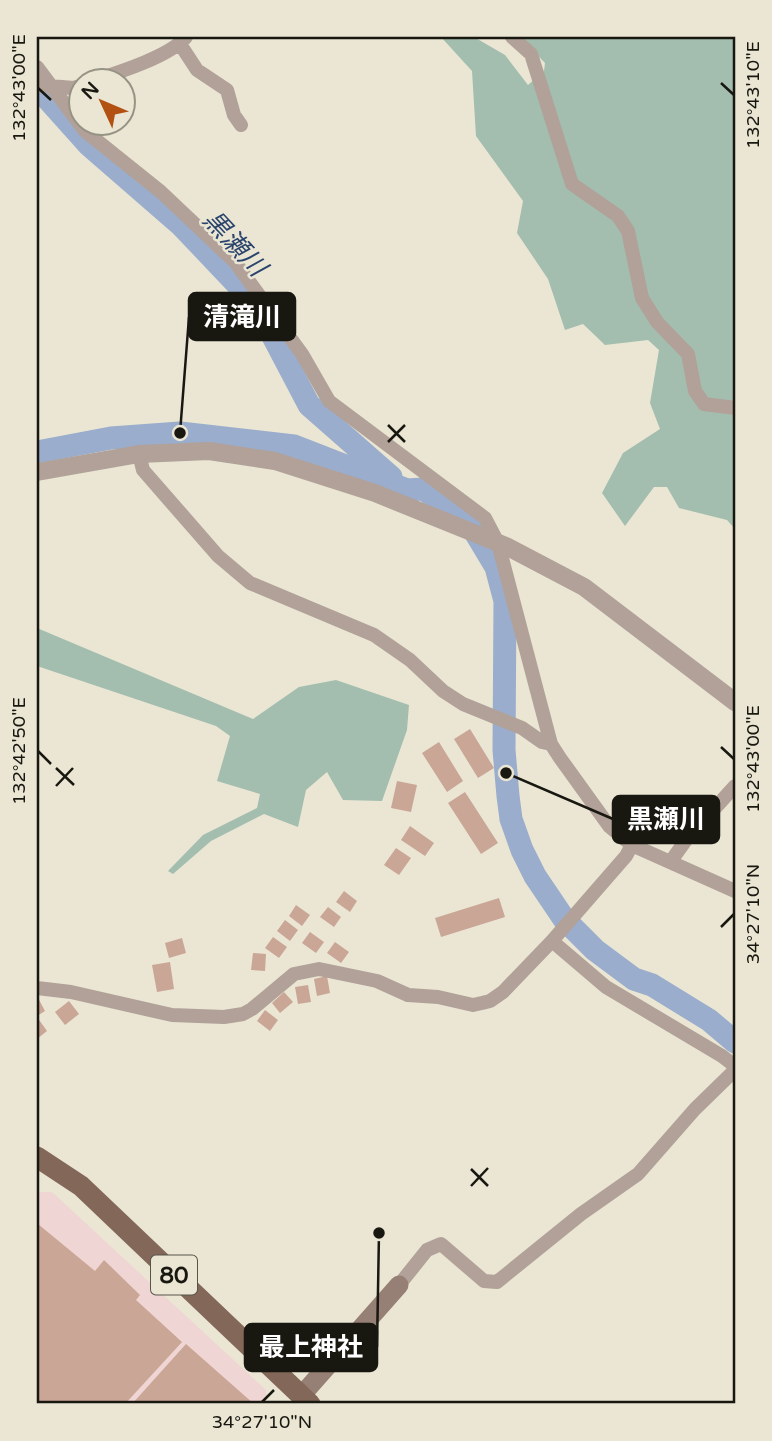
<svg xmlns="http://www.w3.org/2000/svg" width="772" height="1441" font-family="'Varela Round','Noto Sans JP',sans-serif">
  <style>
    .industrial { fill: #efd5d3 }
    .green { fill: #a3beaf }
    .lines { fill: none; stroke-linecap: round; stroke-linejoin: round }
    .river { stroke: #9aadcc; stroke-width: 23 }
    .building { fill: #caa696 }
    .minor { stroke: #b1a199; stroke-width: 14 }
    .tertiary { stroke: #b1a199; stroke-width: 18 }
    .secondary { stroke: #967f74; stroke-width: 19 }
    .primary { stroke: #836759; stroke-width: 21 }
    .ticks { fill: none; stroke: #181710; stroke-width: 2.5 }
    .labels { text-anchor: middle; stroke-width: 5; stroke-linejoin: round; paint-order: stroke }
    .shield { fill: #eae6d3; stroke: #57554a; stroke-width: 2 }
    .shield-label { font-size: 23px; font-weight: bold; fill: #181710 }
    .water-label { font-size: 26px; font-style: italic; fill: #2b446e; stroke: #eae6d3 }
    .leader { fill: none; stroke: #181710; stroke-width: 2.5 }
    .callout-dot { fill: #181710; stroke: #eae6d3; stroke-width: 2.5 }
    .callout { fill: #181710; stroke: #181710; stroke-width: 2.5 }
    .callout-label { font-size: 26px; text-anchor: middle; font-weight: bold; fill: #fff }
    .neatline { fill: none; stroke: #181710; stroke-width: 2.5 }
    .ticks-label { font-size: 18px; text-anchor: middle; fill: #181710 }
  </style>
  <rect width="100%" height="100%" fill="#eae6d3"/>
  <!-- industrial -->
  <path class="industrial" d="M37,1192H52L266,1390L267,1404H37Z"/>
  <!-- green -->
  <path class="green" d="M441,37H474L505,55L528,85L544,71L545,63L520,37H735V529L727,520L679,508L667,487H654L625,526L602,493L623,453L660,429L650,403L659,350L648,340L605,345L583,324L565,330L548,279L517,233L523,201L476,136L472,71Z
    M37,628L253,719L299,687L336,680L409,705L407,730L382,801L343,800L327,772L306,790L298,827L264,814L211,841L173,874L168,871L203,835L257,808L260,794L217,781L230,736L216,726L37,666Z"/>
  <g class="lines">
    <!-- river -->
    <path class="river" d="M37,87L89,145L181,225L238,285L267,325L309,405L391,477
      M37,452L111,438L180,433L294,446L407,490L423,489L453,509L472,527L496,567L505,601L504,750L508,796L511,819L522,850L535,876L564,919L595,950L634,979L652,985L709,1020L735,1042"/>
  </g>
  <!-- building -->
  <path class="building" d="M470,729L494,768L478,778L454,739Z
    M439,742L463,781L447,792L422,753Z
    M397,781L417,785L411,812L391,808Z
    M465,792L498,843L481,854L448,803Z
    M410,826L434,843L425,856L401,840Z
    M396,848L411,858L399,875L384,865Z
    M344,891L357,901L350,912L336,902Z
    M499,898L505,917L441,937L435,918Z
    M296,905L310,915L302,926L289,916Z
    M328,907L341,917L334,927L320,917Z
    M285,920L298,930L290,941L277,931Z
    M310,932L324,942L316,953L302,943Z
    M273,937L287,947L279,958L265,948Z
    M182,938L186,953L169,958L165,943Z
    M335,942L349,952L341,963L327,953Z
    M253,953L266,954L265,971L251,970Z
    M170,962L174,989L157,992L152,965Z
    M327,976L330,993L317,996L314,979Z
    M308,985L311,1002L298,1004L295,987Z
    M284,992L293,1002L280,1013L272,1003Z
    M37,996L45,1011L37,1016Z
    M69,1001L79,1014L65,1025L55,1012Z
    M265,1010L278,1020L270,1031L257,1021Z
    M37,1017L47,1031L37,1039Z
    M38,1224L95,1271L104,1260L140,1295L136,1300L182,1342L125,1404H37Z
    M186,1344L254,1404H132Z"/>
  <g class="lines">
    <!-- minor -->
    <path class="minor" d="M512,37L531,54L572,184L618,216L628,231L642,298L657,322L688,354L695,391L704,404L735,408
      M180,44L197,70L227,90L234,115L241,125
      M37,67L85,131L161,192L235,262L302,354L329,401L485,518L498,543L551,744L560,758L609,826L632,845L735,891
      M95,80C120,72 170,56 186,37
      M37,85L74,88L80,86
      M139,454L143,470L218,556L250,583L374,635L410,660L443,691L463,704L522,728L542,742L551,744
      M671,861L686,840L735,786
      M552,941L606,987L722,1056L735,1066
      M37,988L71,992L172,1015L224,1017L243,1014L252,1009L294,974L319,969L377,981L408,995L438,997L473,1005L482,1003L490,1001L503,992L552,941L626,856L632,845
      M399,1285L427,1250L441,1244L484,1281L497,1282L581,1214L638,1174L695,1109L735,1070"/>
    <!-- tertiary -->
    <path class="tertiary" d="M37,472L139,454L209,451L275,461L375,493L506,546L584,587L735,702"/>
    <!-- secondary -->
    <path class="secondary" d="M301,1396L399,1285"/>
    <!-- primary -->
    <path class="primary" d="M37,1157L81,1186L310,1404"/>
  </g>
  <!-- ticks -->
  <path class="ticks" d="M721,83L734,95M38,88L51,100M388,425L405,442M388,442L405,425M721,747L734,759M38,751L51,764M56,768L74,785M56,786L73,768M721,927L734,914M471,1169L488,1186M471,1186L488,1168M262,1402L274,1390"/>
  <g class="labels">
    <!-- shield labels -->
    <rect class="shield" x="151" y="1255.5" width="46" height="39" rx="5"/>
    <g class="shield-label">
      <text x="174" y="1283">80</text>
    </g>
    <!-- water labels -->
    <g class="water-label">
      <text transform="translate(235 243) rotate(47)" y="9">黒瀬川</text>
    </g>
  </g>
  <!-- callouts -->
  <path class="leader" d="M180 433L189 317M506 773L613 819M379 1233L377 1347"/>
  <g class="callout-dot">
    <circle cx="180" cy="433" r="7"/>
    <circle cx="506" cy="773" r="7"/>
    <circle cx="379" cy="1233" r="7"/>
  </g>
  <g class="callout">
    <rect x="189" y="293" width="106" height="47" rx="7"/>
    <rect x="613" y="796" width="106" height="47" rx="7"/>
    <rect x="245" y="1324" width="132" height="47" rx="7"/>
  </g>
  <g class="callout-label">
    <text x="242" y="326">清滝川</text>
    <text x="666" y="828">黒瀬川</text>
    <text x="311" y="1356">最上神社</text>
  </g>
  <!-- border -->
  <rect width="772" height="1441" fill="none" stroke="#eae6d3" stroke-width="77"/>
  <!-- north arrow -->
  <g transform="translate(102 102) rotate(314)"><circle r="33" fill="#eae6d3" stroke="#969385" stroke-width="2"/>
  <path d="M0-5L12 26L0 18L-12 26Z" fill="#b25111"/>
  <text y="-10" font-size="19" font-weight="bold" text-anchor="middle" fill="#181710">N</text>
  </g>
  <rect x="38" y="38" width="696" height="1364" class="neatline"/>
  <g class="ticks-label">
    <text transform="translate(19 88) rotate(-90)" y="6">132°43'00"E</text>
    <text transform="translate(753 95) rotate(-90)" y="6">132°43'10"E</text>
    <text transform="translate(19 751) rotate(-90)" y="6">132°42'50"E</text>
    <text transform="translate(753 759) rotate(-90)" y="6">132°43'00"E</text>
    <text transform="translate(753 914) rotate(-90)" y="6">34°27'10"N</text>
    <text x="262" y="1428">34°27'10"N</text>
  </g>
</svg>
